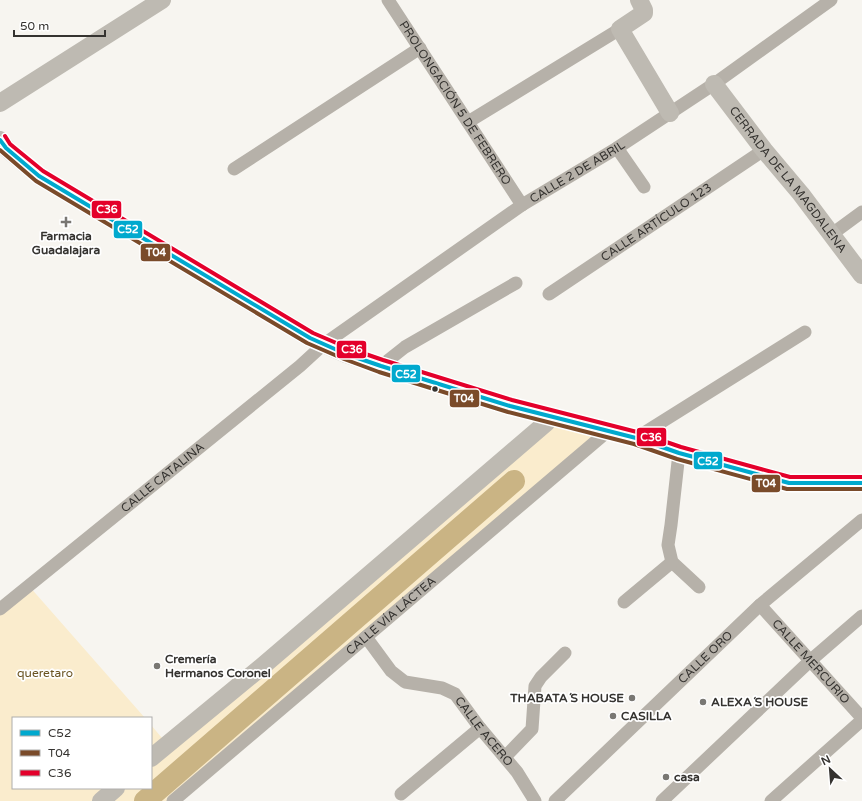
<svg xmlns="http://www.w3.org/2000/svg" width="862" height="801" font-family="'Varela Round',sans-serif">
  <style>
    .green { fill: #faeccd }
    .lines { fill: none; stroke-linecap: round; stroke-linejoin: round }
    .river { stroke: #cab484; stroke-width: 22 }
    .street { stroke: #b6b1a9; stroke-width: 13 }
    .secondary { stroke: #bebab2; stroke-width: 18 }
    .bus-1-casing { stroke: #fff; stroke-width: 7 }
    .bus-2-casing { stroke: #fff; stroke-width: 7 }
    .bus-3-casing { stroke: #fff; stroke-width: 7 }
    .bus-1 { stroke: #00a9ce; stroke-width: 4 }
    .bus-2 { stroke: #7a4b2a; stroke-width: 4 }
    .bus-3 { stroke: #e4002b; stroke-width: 4 }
    .poi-dot { fill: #797773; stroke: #fff; stroke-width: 1.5 }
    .bus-dot { fill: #353330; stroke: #fff; stroke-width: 1.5 }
    .labels { text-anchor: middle; stroke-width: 3.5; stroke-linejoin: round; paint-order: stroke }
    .street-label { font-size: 12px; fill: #353330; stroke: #fff }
    .poi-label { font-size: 12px; font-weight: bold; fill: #353330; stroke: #fff; text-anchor: start }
    .park-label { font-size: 12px; fill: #6a5321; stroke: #fff }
    .line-badge { stroke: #fff; stroke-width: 1.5 }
    .badge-label { font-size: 11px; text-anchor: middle; font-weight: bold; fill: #fff }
  </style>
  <rect width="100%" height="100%" fill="#f7f5f0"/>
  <!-- green -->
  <path class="green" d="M551,416L608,431L167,801H0V610L29,586L145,718H13V788H151V725L162,738Z"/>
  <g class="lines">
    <!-- river -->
    <path class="river" d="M145,801L514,481"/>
    <!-- street -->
    <g class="street">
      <path id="s1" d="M388,0L522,205"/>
      <path d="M468,122L620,29"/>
      <path d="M617,148L644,187"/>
      <path d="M234,169L420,48"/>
      <path d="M832,234L862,212"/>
      <path id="s2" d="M549,294L764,150"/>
      <path d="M381,366L405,347L516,283"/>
      <path d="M636,438L805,332"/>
      <path d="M679,453L671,525L668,545L672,562L699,587"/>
      <path d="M624,602L672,562"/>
      <path id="s3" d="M760,605L862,718"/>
      <path id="s4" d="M0,609L300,366L324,344L522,205L617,148L714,84L831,0"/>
      <path id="s5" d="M366,637L391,671L405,682L442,688L455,694L480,728L517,772L535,801"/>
      <path d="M505,757L532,729L535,686L541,677L565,653"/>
      <path d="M401,794L480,728"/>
      <path id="s6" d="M173,801L608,431"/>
      <path id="s7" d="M555,801L760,605L862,520"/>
      <path d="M662,801L811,660L862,616"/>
      <path d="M771,801L862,720"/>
    </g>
    <!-- secondary -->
    <g class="secondary">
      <path d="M639,0L644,10V13L620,29L670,113"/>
      <path id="s8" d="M714,84L764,150L801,194L862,275"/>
      <path d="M0,103L162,0"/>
      <path d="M0,140L6,148L39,176L310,338L346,354L381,366L510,406L636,438L679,453L789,483H862"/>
      <path d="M151,758L265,664L546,423L551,416"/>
      <path d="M101,801L116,788"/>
    </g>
    <!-- bus-1 casing -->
    <g class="bus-1-casing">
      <path id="bus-1" d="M0,140L6,148L39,176L310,338L346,354L381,366L510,406L636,438L679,453L789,483H862"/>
    </g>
    <!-- bus-2 casing -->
    <g class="bus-2-casing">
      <path id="bus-2" d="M0,150L36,181L307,343L344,359L379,372L508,412L634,444L677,459L787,489H862"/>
    </g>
    <!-- bus-3 casing -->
    <g class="bus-3-casing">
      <path id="bus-3" d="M5,136L10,144L43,171L313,333L348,348L383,360L512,400L637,432L681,447L790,477H862"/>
    </g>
    <!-- bus-1 -->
    <use href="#bus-1" class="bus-1"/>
    <!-- bus-2 -->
    <use href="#bus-2" class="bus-2"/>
    <!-- bus-3 -->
    <use href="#bus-3" class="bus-3"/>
  </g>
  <!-- markers -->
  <g class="poi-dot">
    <path d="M64 216h4v4h4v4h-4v4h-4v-4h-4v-4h4z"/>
    <circle cx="157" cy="666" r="4"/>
    <circle cx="632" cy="698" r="4"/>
    <circle cx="703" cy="702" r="4"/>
    <circle cx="613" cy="716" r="4"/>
    <circle cx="666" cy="777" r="4"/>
  </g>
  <circle class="bus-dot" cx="435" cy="389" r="3.5"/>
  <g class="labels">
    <!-- street labels -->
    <g class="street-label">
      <text dy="4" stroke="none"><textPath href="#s1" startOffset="123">PROLONGACIÓN 5 DE FEBRERO</textPath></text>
      <text dy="4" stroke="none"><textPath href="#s4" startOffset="725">CALLE 2 DE ABRIL</textPath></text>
      <text dy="4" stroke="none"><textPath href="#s8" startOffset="121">CERRADA DE LA MAGDALENA</textPath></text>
      <text dy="4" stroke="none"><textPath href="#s2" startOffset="129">CALLE ARTÍCULO 123</textPath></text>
      <text dy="4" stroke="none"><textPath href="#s4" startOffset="209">CALLE CATALINA</textPath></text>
      <text dy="4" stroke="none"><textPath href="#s6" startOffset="286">CALLE VÍA LÁCTEA</textPath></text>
      <text dy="4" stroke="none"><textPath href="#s7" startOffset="208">CALLE ORO</textPath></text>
      <text dy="4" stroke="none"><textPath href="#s3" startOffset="76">CALLE MERCURIO</textPath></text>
      <text dy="4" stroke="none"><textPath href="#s5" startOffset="159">CALLE ACERO</textPath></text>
    </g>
    <!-- poi labels -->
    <g class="poi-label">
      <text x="66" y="240" text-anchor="middle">Farmacia<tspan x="66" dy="14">Guadalajara</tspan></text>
      <text x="165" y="663">Cremería<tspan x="165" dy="14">Hermanos Coronel</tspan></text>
      <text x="624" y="702" text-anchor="end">THABATA´S HOUSE</text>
      <text x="711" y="706">ALEXA´S HOUSE</text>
      <text x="621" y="720">CASILLA</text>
      <text x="674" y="781">casa</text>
    </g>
    <!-- park labels -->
    <g class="park-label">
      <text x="45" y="677">queretaro</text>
    </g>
  </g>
  <g class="line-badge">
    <rect x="91" y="200" width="31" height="19" rx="4" fill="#e4002b"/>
    <rect x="113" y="220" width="30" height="19" rx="4" fill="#00a9ce"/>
    <rect x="140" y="243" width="31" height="19" rx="4" fill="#7a4b2a"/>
    <rect x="336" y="340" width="31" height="19" rx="4" fill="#e4002b"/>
    <rect x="391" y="364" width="30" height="19" rx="4" fill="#00a9ce"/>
    <rect x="449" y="389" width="31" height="19" rx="4" fill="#7a4b2a"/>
    <rect x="636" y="427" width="31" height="20" rx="4" fill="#e4002b"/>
    <rect x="693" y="451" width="30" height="19" rx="4" fill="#00a9ce"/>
    <rect x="751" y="474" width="30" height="19" rx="4" fill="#7a4b2a"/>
  </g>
  <g class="badge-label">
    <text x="107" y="213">C36</text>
    <text x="128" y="233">C52</text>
    <text x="156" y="256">T04</text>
    <text x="352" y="353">C36</text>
    <text x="406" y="378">C52</text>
    <text x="464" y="402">T04</text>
    <text x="651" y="441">C36</text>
    <text x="708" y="465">C52</text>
    <text x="766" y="487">T04</text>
  </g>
  <!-- legend -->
  <rect x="12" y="717" width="140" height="72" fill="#ffffff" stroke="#aeadac"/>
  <rect x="20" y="730" width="20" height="6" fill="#00a9ce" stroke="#aeadac"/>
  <text x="48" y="737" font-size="12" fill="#353330">C52</text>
  <rect x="20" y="750" width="20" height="6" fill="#7a4b2a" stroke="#aeadac"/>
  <text x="48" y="757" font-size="12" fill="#353330">T04</text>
  <rect x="20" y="770" width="20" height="6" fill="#e4002b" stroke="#aeadac"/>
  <text x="48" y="777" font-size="12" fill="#353330">C36</text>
  <!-- north arrow -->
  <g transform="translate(830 769) rotate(334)" stroke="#ffffff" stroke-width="3" paint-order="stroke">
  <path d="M0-3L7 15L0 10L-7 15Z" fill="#353330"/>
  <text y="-6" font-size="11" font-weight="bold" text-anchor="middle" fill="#353330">N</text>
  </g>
  <!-- scale -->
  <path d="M14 30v6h91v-6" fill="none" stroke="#353330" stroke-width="2"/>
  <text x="20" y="30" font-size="12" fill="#353330" stroke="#ffffff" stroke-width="3" paint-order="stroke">50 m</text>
</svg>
